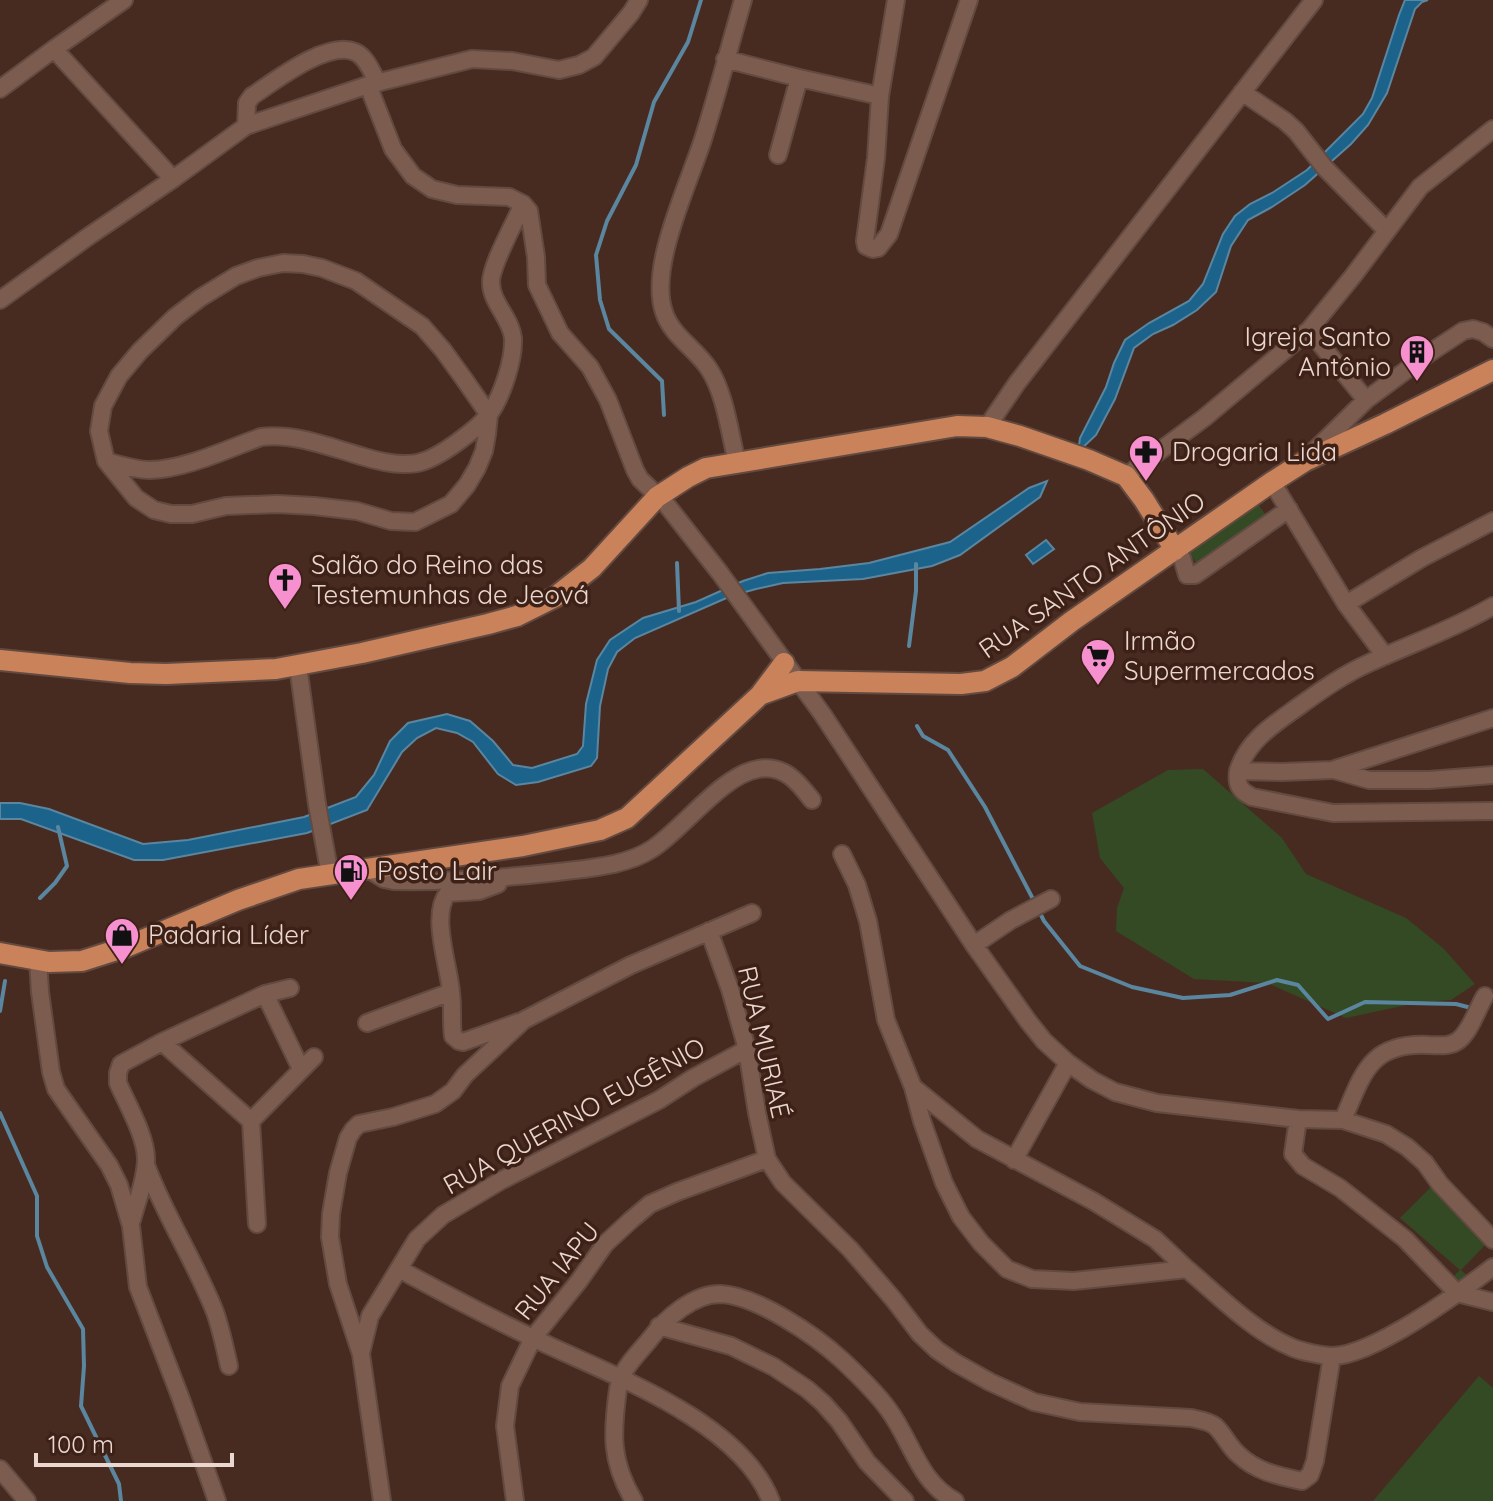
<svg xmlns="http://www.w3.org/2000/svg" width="1493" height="1501" font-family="Quicksand,sans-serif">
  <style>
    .green { fill: #334a24 }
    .water { fill: #1c638c; stroke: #5a86a0; stroke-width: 2 }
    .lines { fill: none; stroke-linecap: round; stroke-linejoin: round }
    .stream { stroke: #5a86a0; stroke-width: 4 }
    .minor-casing { stroke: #624a40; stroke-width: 20 }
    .major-casing { stroke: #624a40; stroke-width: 24 }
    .minor { stroke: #7d5c50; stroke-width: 16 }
    .major { stroke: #ca825b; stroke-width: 20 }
    .labels { text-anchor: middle; stroke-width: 7; stroke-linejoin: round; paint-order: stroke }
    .poi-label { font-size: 26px; fill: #ead7d0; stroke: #3d2116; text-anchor: start }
    .street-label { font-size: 26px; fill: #ead7d0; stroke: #3d2116 }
  </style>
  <rect width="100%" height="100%" fill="#482b20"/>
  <!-- green -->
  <path class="green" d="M1254,499L1269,519L1201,569L1186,549Z
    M1203,769L1282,838L1306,874L1406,918L1443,948L1475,984L1451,1000L1421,1002L1346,1018L1267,983L1194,979L1116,931L1117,908L1124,888L1100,858L1092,813L1168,770Z
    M1431,1187L1488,1242L1461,1270L1470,1278L1461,1287L1451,1279L1460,1270L1400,1218Z
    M1479,1376L1493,1388V1501H1373Z"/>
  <!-- water -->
  <path class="water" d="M1405,0H1428L1422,2L1415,9L1387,93L1368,125L1351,144L1305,185L1272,207L1248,220L1231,246L1216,292L1197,310L1173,325L1153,334L1134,348L1115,399L1096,435L1078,452L1080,438L1106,387L1114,363L1125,340L1149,323L1189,301L1203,284L1223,234L1235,216L1250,204L1272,193L1307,170L1363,114L1372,98L1399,15Z
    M1047,481L1040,497L960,555L932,566L863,579L783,583L756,589L731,596L635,638L617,652L608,669L600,706L597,758L591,766L538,782L516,785L498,774L473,742L457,733L436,728L417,738L402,752L367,810L307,833L163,860H134L21,819H0V803H20L49,809L143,844L188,840L304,817L356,797L374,775L390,741L408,723L447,714L470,721L493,741L513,765L532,768L577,754L583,746L586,704L597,660L610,640L643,618L696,602L743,581L768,573L820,569L869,563L950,542L1029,488Z
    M1046,540L1054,549L1033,564L1026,555Z"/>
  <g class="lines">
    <!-- stream -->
    <path class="stream" d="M664,415L662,381L609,329L600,300L596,255L607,221L636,165L654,102L688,42L701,0
      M677,563L679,611
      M909,646L916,591V564
      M917,726L923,736L948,750L985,807L1034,901
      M40,898L55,883L67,866L58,827
      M1038,909L1044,921L1080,966L1132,987L1183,998L1230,995L1277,980L1298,985L1328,1019L1365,1002L1456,1004L1475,1009
      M0,1011L5,981
      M0,1113L37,1196V1236L47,1267L83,1329L84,1366L81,1406L119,1484L121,1501"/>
    <!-- minor casing -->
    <g class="minor-casing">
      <path id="minor" d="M896,0L880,96L876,158L865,241L866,246L873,249L878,248L889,234L969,0
        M54,49L173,179
        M725,59L799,78L880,96
        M368,85L393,149L413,176L432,189L457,195L509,197L523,204L529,211L536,257L537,285L560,333L590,367L608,400L635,470L640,479L666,504L720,573L823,715L974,945L1028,1021L1044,1041L1068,1063L1092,1080L1115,1092L1157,1103L1298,1119L1343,1120L1386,1134L1407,1147L1425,1163L1440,1184L1493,1240
        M0,89L54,49L124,0
        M1242,92L1285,121L1296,131L1325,168L1386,230
        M246,126L247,103L252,96C275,81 327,40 355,52C367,57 372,73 378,83
        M778,155L799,78
        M283,263L303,264L322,268L356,281L422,326L443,350L464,379L489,415L487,434L484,451L477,468L467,485L451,504L415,522L391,521L357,511L314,506L277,504L226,506L192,514H171L154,510L136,498L106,461L99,431L103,406L119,376L140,351L175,317L200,298L236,276L258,268Z
        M0,300L89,236L173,179L246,126L368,85L472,59L512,61L559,70L579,65L594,57L631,13L639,0
        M1309,330L1366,400
        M987,427L1017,383L1314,0
        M1310,455L1366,400L1428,354L1463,331L1473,329L1483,332L1493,339
        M106,461C120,465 135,470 150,470C186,469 227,449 261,437C295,433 329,447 361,456C374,460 390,464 403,464C409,464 416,464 421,462C440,457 478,429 490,413C502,396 514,360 513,338C511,318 491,303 491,282C491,265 515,222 523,204
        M737,463C730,434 725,393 709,369C696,349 671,335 664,312C648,266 690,182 704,136C718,91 730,45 743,0
        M1126,476L1204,418L1309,330L1353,276L1420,187L1493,129
        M1272,482L1346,604L1385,656
        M1175,550L1182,558L1187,575H1195L1289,509
        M1346,604L1422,558L1493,521
        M1493,606C1454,629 1410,644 1369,663C1342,675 1319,692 1295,709C1271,726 1247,742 1238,771L1282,772L1332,770L1493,718
        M298,666L317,804L330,875
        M1334,770L1369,780H1429L1493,775
        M1238,771C1236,785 1240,791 1252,797L1333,813L1493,811
        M842,854L857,885L868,921L886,1020L913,1087L922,1121L944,1183L961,1217L981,1243L1007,1269L1032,1279L1074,1281L1187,1269C1218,1295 1253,1331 1291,1347C1299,1351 1323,1356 1333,1356C1374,1355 1459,1293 1493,1267
        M368,869L384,879L394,881C449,882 504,878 558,872C589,868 626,866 652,849C684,828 722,775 758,769C784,764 798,782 812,800
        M498,884L479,891L448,893C430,914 449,966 451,992C453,1007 451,1022 453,1036L459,1041L463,1042L519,1022
        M709,931L730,989L747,1049L757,1113L767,1159L783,1183L850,1249L894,1300L920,1334L937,1350L956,1363L990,1382L1034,1402L1080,1412L1191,1418C1199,1420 1209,1421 1215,1426C1224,1434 1229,1447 1239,1455C1257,1472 1279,1476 1302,1481L1310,1475L1315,1461L1332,1356
        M974,945L1011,920L1051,899
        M38,959L40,992L51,1072L56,1089L109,1165L119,1185L131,1226L138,1287L181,1399L217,1501
        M265,994L301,1069
        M367,1023L451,992
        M162,1042L251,1121L257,1224
        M913,1087L977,1139L1093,1201L1155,1239L1187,1269
        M1298,1119L1293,1154L1303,1166L1340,1188L1405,1239L1457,1293L1493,1302
        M1343,1120C1363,1073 1370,1042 1429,1045C1440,1045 1450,1047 1459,1040C1471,1030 1477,1009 1485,996
        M251,1121L314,1057
        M1014,1160L1068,1063
        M146,1165C165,1216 195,1261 215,1312C221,1329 225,1348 229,1366
        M132,1220C137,1201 146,1179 146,1159C146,1136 127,1104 118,1083V1073L121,1064L162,1042L265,994L290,988
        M399,1269C443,1293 489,1317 535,1339C608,1374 740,1420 771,1501
        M659,1326L731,1346L774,1367L807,1389L823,1403L839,1421L867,1462L905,1501
        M361,1353L370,1316L417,1239L443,1215L502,1180L659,1100L693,1078L747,1049
        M0,1469L27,1501
        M382,1501L361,1354L338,1284L330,1237L331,1214L338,1173L348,1138L353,1130L359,1124L393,1117L435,1104L453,1091L465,1075L524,1020L631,965L752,913
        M515,1501L505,1426L510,1386L533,1338L579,1281L605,1244L631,1220L650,1204L677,1192L767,1159
        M634,1501C610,1461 612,1433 618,1389C620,1370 638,1354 650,1339C666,1318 693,1294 720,1294C756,1295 816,1336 842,1360C858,1375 875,1391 888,1409C912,1441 918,1481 955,1501"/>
    </g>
    <!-- major casing -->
    <g class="major-casing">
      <path id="major" d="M0,660L130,673L166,674L276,669L362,653L488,624L517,616L555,597L592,568L657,497L688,477L706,468L957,426L987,427L1020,436L1089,460L1126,476L1144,500L1175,550
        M762,694L798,681L961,684L985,681L1012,667L1072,621L1272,482L1305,461L1385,424L1493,370
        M0,953L49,962L82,961L126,947L238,900L299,879L523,846L600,830L627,818L760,695L784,663"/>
    </g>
    <!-- minor -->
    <use href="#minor" class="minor"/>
    <!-- major -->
    <use href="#major" class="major"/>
  </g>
  <!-- icons -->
  <defs>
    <g id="building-pin" transform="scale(1.8)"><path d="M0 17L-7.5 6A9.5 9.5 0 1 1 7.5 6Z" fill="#f790cf" stroke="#3d2116"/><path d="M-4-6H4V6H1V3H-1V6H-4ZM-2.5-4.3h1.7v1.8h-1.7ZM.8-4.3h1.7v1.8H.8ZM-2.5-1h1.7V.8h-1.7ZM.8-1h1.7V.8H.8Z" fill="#111"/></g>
    <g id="pharmacy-pin" transform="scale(1.8)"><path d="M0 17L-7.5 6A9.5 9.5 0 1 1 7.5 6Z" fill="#f790cf" stroke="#3d2116"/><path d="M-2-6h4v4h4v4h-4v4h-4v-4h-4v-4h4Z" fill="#111"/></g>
    <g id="church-pin" transform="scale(1.8)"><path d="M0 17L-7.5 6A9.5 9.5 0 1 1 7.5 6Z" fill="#f790cf" stroke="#3d2116"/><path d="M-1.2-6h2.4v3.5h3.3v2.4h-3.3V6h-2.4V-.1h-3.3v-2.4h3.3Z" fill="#111"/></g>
    <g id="supermarket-pin" transform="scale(1.8)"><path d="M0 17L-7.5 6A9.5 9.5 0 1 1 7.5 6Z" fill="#f790cf" stroke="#3d2116"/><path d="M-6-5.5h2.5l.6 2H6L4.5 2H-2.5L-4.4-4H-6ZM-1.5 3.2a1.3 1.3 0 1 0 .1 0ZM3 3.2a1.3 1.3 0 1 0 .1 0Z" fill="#111"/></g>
    <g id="fuel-pin" transform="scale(1.8)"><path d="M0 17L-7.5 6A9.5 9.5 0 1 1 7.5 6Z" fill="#f790cf" stroke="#3d2116"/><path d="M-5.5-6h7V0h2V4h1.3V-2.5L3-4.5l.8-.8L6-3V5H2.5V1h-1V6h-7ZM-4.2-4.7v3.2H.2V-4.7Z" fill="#111"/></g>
    <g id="shop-pin" transform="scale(1.8)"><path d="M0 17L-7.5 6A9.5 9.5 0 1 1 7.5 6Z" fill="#f790cf" stroke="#3d2116"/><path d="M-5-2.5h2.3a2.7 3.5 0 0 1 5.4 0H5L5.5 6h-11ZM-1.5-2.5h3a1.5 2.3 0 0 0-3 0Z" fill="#111"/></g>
  </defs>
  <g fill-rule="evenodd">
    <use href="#building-pin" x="1417" y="352"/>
    <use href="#pharmacy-pin" x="1146" y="452"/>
    <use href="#church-pin" x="285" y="580"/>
    <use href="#supermarket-pin" x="1098" y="656"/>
    <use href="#fuel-pin" x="351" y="871"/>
    <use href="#shop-pin" x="122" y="935"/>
  </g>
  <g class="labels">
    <!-- poi labels -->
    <g class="poi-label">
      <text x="1391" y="346" text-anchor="end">Igreja Santo<tspan x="1391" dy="30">Antônio</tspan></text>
      <text x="1172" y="461">Drogaria Lida</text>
      <text x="311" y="574">Salão do Reino das<tspan x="311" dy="30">Testemunhas de Jeová</tspan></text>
      <text x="1124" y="650">Irmão<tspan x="1124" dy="30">Supermercados</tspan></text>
      <text x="377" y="880">Posto Lair</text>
      <text x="148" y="944">Padaria Líder</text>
    </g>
    <!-- street labels -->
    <g class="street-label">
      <text transform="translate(1092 575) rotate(-35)" y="9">RUA SANTO ANTÔNIO</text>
      <text transform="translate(764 1042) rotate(77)" y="9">RUA MURIAÉ</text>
      <text transform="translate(574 1116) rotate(-29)" y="9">RUA QUERINO EUGÊNIO</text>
      <text transform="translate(557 1271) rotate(-51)" y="9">RUA IAPU</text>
    </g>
  </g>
  <!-- scale -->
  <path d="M36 1453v12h196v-12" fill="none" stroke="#ead7d0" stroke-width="4"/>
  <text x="48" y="1453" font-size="24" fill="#ead7d0" stroke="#3d2116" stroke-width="6" paint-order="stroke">100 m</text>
</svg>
